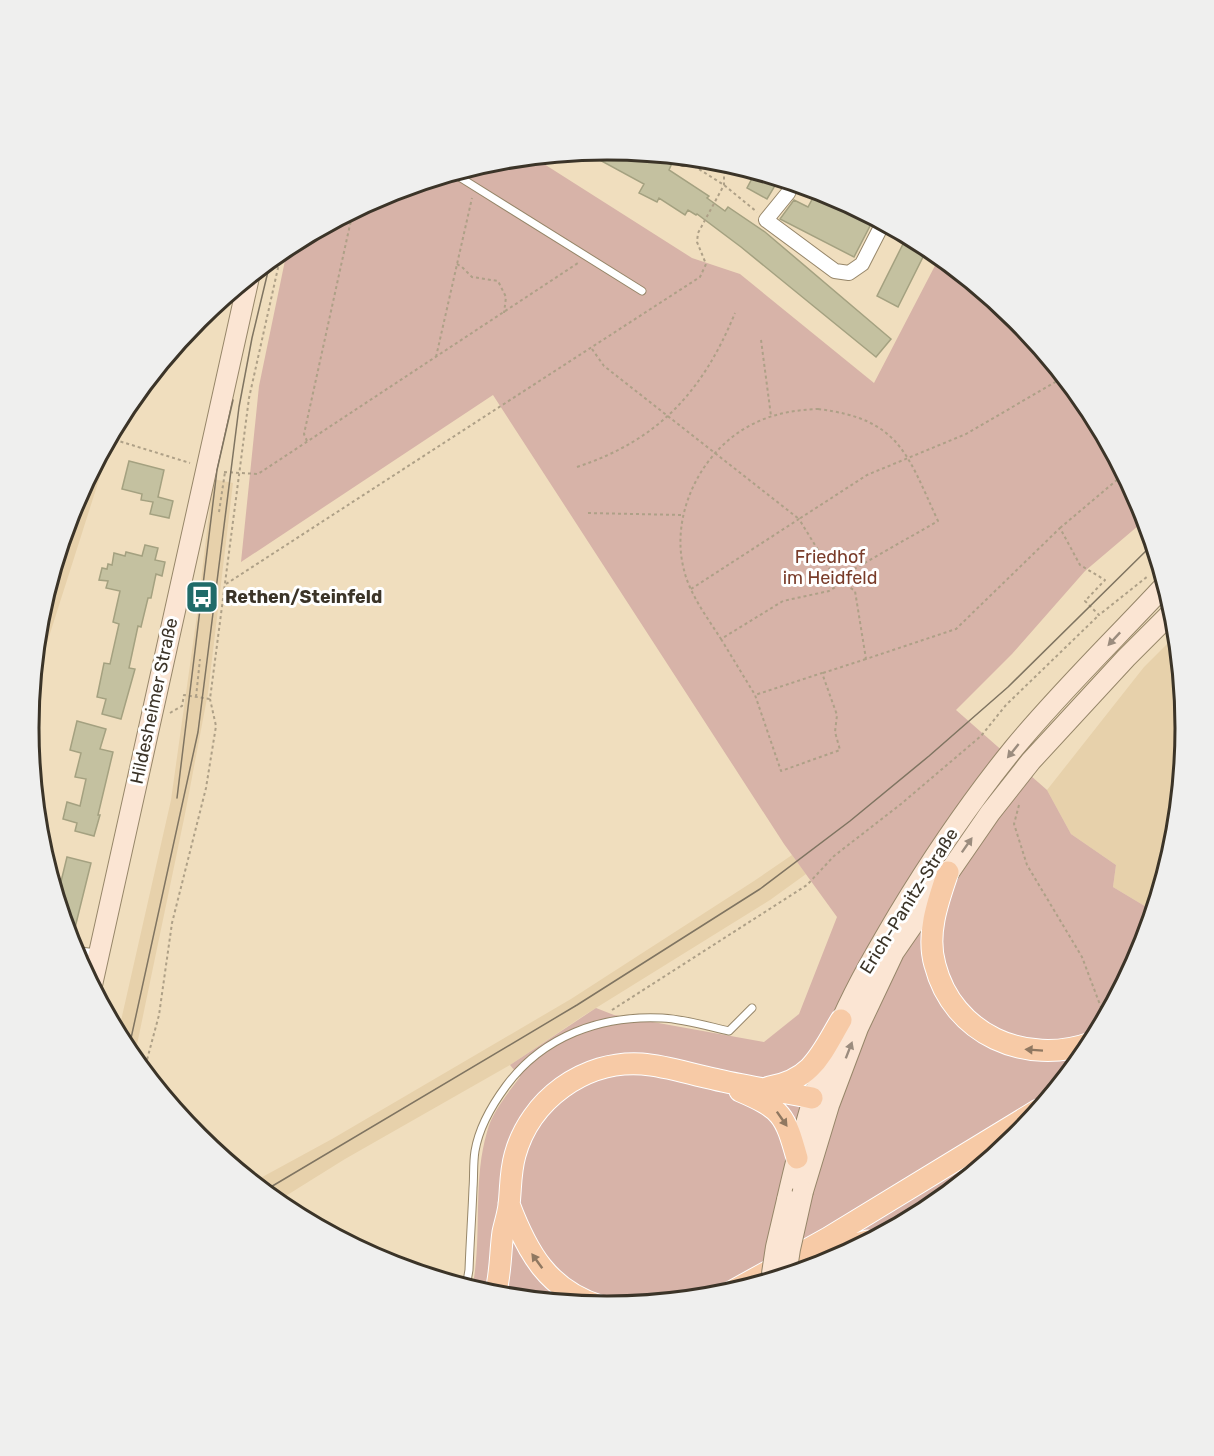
<svg xmlns="http://www.w3.org/2000/svg" width="1214" height="1456" font-family="Rubik,sans-serif">
  <style>
    .built { fill: #e7d1ab }
    .green { fill: #d7b3a8 }
    .building { fill: #c4c1a0; stroke: #a4a180; stroke-width: 1.5 }
    .lines { fill: none; stroke-linecap: round; stroke-linejoin: round }
    .lane-casing { stroke: #968669; stroke-width: 9 }
    .street-casing { stroke: #968669; stroke-width: 16 }
    .secondary-casing { stroke: #968669; stroke-width: 22 }
    .primary-casing { stroke: #fff; stroke-width: 23 }
    .path { stroke: #aea087; stroke-width: 2; stroke-dasharray: 3 3; stroke-linecap: butt }
    .lane { stroke: #fff; stroke-width: 7 }
    .street { stroke: #fff; stroke-width: 14 }
    .secondary { stroke: #fbe5d3; stroke-width: 20 }
    .primary { stroke: #f7caa6; stroke-width: 21 }
    .tram { stroke: #7f7461; stroke-width: 1.5 }
    .secondary-bridge-casing { stroke: #968669; stroke-width: 22; stroke-linecap: butt }
    .secondary-bridge { stroke: #fbe5d3; stroke-width: 20 }
    .oneway { fill: #9b8c7e }
    .oneway2 { fill: #907861 }
    .labels { text-anchor: middle; stroke-width: 6; stroke-linejoin: round; paint-order: stroke }
    .park-label { font-size: 18px; fill: #793c2a; stroke: #fff }
    .poi-label { font-size: 18px; font-weight: bold; fill: #3b3428; stroke: #fff; text-anchor: start }
    .street-label { font-size: 18px; fill: #3b3428; stroke: #fff }
    .rim { fill: none; stroke: #3b3428; stroke-width: 3 }
  </style>
  <rect width="100%" height="100%" fill="#f0debe"/>
  <!-- built -->
  <path class="built" d="M117,424L111,442L32,690L40,615L73,506Z
    M213,479L233,483L208,693L185,814L134,1059L118,1034L171,800L197,615Z
    M1176,635L1185,728L1174,841L1153,911L1113,887L1116,865L1071,834L1047,790L1144,667Z
    M792,855L806,874L770,900L583,1016L510,1065L345,1159L276,1202L253,1182L332,1139L571,999L754,881Z"/>
  <!-- green -->
  <path class="green" d="M533,157L692,258L740,274L874,383L940,256L1016,319L1088,407L1142,507L1145,520L1085,571L1012,654L956,710L1047,790L1071,834L1116,865L1113,887L1153,911L1141,950L1088,1050L1016,1137L928,1209L828,1263L720,1295L607,1306L494,1295L472,1289C483,1237 472,1183 487,1132C492,1112 508,1093 520,1077L510,1065L596,1008L614,1015L764,1042L799,1014L837,917L784,844L493,395L241,562L259,386L288,246L386,193L494,161Z"/>
  <!-- building -->
  <path class="building" d="M607,150L640,153L657,162L661,155L670,156L672,163L669,170L709,196L707,198L725,211L728,207L765,232L891,339L876,357L741,247L697,214L696,215L688,210L685,215L659,198L657,202L639,193L644,184L585,152Z
    M756,171L779,179L767,199L747,188Z
    M815,194L850,210L849,212L871,224L854,257L780,219L794,200L808,207Z
    M907,236L928,247L898,307L877,296Z
    M129,461L164,470L158,497L173,501L169,518L150,514L153,502L141,500L142,494L122,489Z
    M145,545L158,548L155,560L165,562L162,576L156,574L151,598H148L141,627L138,626L129,668L135,669L121,719L102,714L106,699L97,697L104,663L110,664L119,624L113,622L120,591L106,588L108,581L99,580L102,568L107,569L108,564L112,565L114,553L125,556L126,552L142,556Z
    M77,721L106,729L100,749L113,752L98,815H100L94,836L75,831L77,823L63,819L67,802L80,806L86,779L75,777L81,753L70,750Z
    M67,857L91,863L71,944L57,898Z"/>
  <g class="lines">
    <!-- lane casing -->
    <g class="lane-casing">
      <path id="lane" d="M453,173L642,291
        M73,950L96,953
        M466,1287L469,1270C470,1242 472,1215 473,1188C474,1176 473,1163 475,1151C479,1127 492,1105 506,1086C543,1036 601,1015 662,1018C684,1019 707,1026 729,1031L752,1008"/>
    </g>
    <!-- street casing -->
    <g class="street-casing">
      <path id="street" d="M679,157L684,159
        M793,183L788,193L766,220L835,271L849,273L862,264L883,223"/>
    </g>
    <!-- secondary casing -->
    <g class="secondary-casing">
      <path id="secondary" d="M92,985L249,277
        M803,1191L829,1105L858,1028L894,952L990,813L1031,761L1126,658L1173,611
        M787,1200C801,1139 817,1077 842,1019C858,983 878,949 898,915C933,857 971,801 1014,748C1061,691 1115,639 1165,585"/>
    </g>
    <!-- primary casing -->
    <g class="primary-casing">
      <path id="primary" d="M948,872C938,901 926,934 935,965C953,1035 1026,1066 1091,1043
        M769,1087C812,1080 821,1054 841,1020
        M740,1091C782,1109 785,1115 797,1158
        M509,1204C527,1252 548,1290 600,1306
        M814,1255L868,1241
        M729,1293L828,1238L1038,1110
        M495,1295C501,1274 500,1253 503,1232C505,1223 508,1214 509,1205C511,1188 510,1173 515,1155C530,1100 584,1060 642,1064C667,1066 690,1074 714,1079C746,1087 780,1091 812,1098"/>
    </g>
    <!-- path -->
    <path class="path" d="M694,166L724,185L757,212
      M457,264L462,267L472,277L498,281L506,297L504,313
      M761,340L771,416
      M592,349L604,366L799,519L867,475L966,434L1064,377
      M436,357L472,198
      M818,409C900,419 907,454 938,521L854,569L844,582L829,591L783,601L721,639C707,617 690,595 684,570C669,513 703,447 755,423C775,413 796,410 818,409Z
      M109,438L190,463
      M307,441L304,434L353,211
      M577,467C659,440 703,391 735,313
      M224,472L258,474L578,263
      M219,512L225,472
      M588,513L682,515
      M1060,528L1124,474
      M226,584L700,277L706,264L697,242L698,233L724,185V174L729,163
      M691,589L799,519L834,576L855,591L866,659L956,629L1060,528L1080,565L1105,580L1085,601L1099,615L1148,576
      M721,639L755,695L781,771L840,750L835,732L837,715L822,673L755,695
      M823,673L866,659
      M196,697L200,659
      M170,713L182,706L184,695L210,699L249,398L282,250
      M1019,805L1014,824L1027,865L1082,957L1105,1018
      M612,1010L807,885L834,856L901,804L981,736L1006,705L1099,615
      M144,1071L159,1015L172,923L206,788L216,726L210,699"/>
    <!-- lane -->
    <use href="#lane" class="lane"/>
    <!-- street -->
    <use href="#street" class="street"/>
    <!-- secondary -->
    <use href="#secondary" class="secondary"/>
    <!-- primary -->
    <use href="#primary" class="primary"/>
    <!-- tram -->
    <path class="tram" d="M177,798L217,470L233,400
      M128,1052L198,732L239,407L252,338L271,259
      M264,1191L577,1005L760,889L850,821L929,756L1008,687L1153,544"/>
    <!-- secondary-bridge casing -->
    <g class="secondary-bridge-casing">
      <path id="secondary-bridge" d="M786,1275L790,1249L803,1191
        M771,1280L776,1247L787,1200"/>
    </g>
    <!-- secondary-bridge -->
    <use href="#secondary-bridge" class="secondary-bridge"/>
  </g>
  <!-- one-way arrows -->
  <defs><path id="oneway-solid" d="M-6-.8H1V-3.2L6.5 0L1 3.2V.8H-6Z" transform="scale(1.5)"/></defs>
  <g class="oneway">
    <use href="#oneway-solid" transform="translate(1114 639) rotate(133)"/>
    <use href="#oneway-solid" transform="translate(1013 751) rotate(129)"/>
    <use href="#oneway-solid" transform="translate(967 845) rotate(-55)"/>
    <use href="#oneway-solid" transform="translate(849 1050) rotate(-69)"/>
  </g>
  <g class="oneway2">
    <use href="#oneway-solid" transform="translate(1034 1050) rotate(-176)"/>
    <use href="#oneway-solid" transform="translate(782 1119) rotate(55)"/>
    <use href="#oneway-solid" transform="translate(537 1261) rotate(-126)"/>
  </g>
  <!-- icons -->
  <defs>
    <g id="bus-square" transform="scale(1.725)"><rect x="-9" y="-9" width="18" height="18" rx="4" fill="#206b69" stroke="#fff"/><path d="M-5-6H5V4H4V6H2V4H-2V6H-4V4H-5ZM-3.5-4V0h7V-4ZM-3.5 1.2v1.5H-2V1.2ZM2 1.2v1.5H3.5V1.2Z" fill="#fff"/></g>
  </defs>
  <g fill-rule="evenodd">
    <use href="#bus-square" x="202" y="597"/>
  </g>
  <g class="labels">
    <!-- park labels -->
    <g class="park-label">
      <text x="830" y="563">Friedhof<tspan x="830" dy="21">im Heidfeld</tspan></text>
    </g>
    <!-- poi labels -->
    <g class="poi-label">
      <text x="225" y="603">Rethen/Steinfeld</text>
    </g>
    <!-- street labels -->
    <g class="street-label">
      <text transform="translate(154 701) rotate(-78)" y="6">Hildesheimer Straße</text>
      <text transform="translate(909 901) rotate(-58)" y="6">Erich-Panitz-Straße</text>
    </g>
  </g>
  <!-- crop -->
  <path d="M0 0H1214V1456H0ZM39 728a568 568 0 1 1 1136 0a568 568 0 1 1-1136 0Z" fill="#efefee" fill-rule="evenodd"/>
  <path class="rim" d="M39 728a568 568 0 1 1 1136 0a568 568 0 1 1-1136 0Z"/>
</svg>
